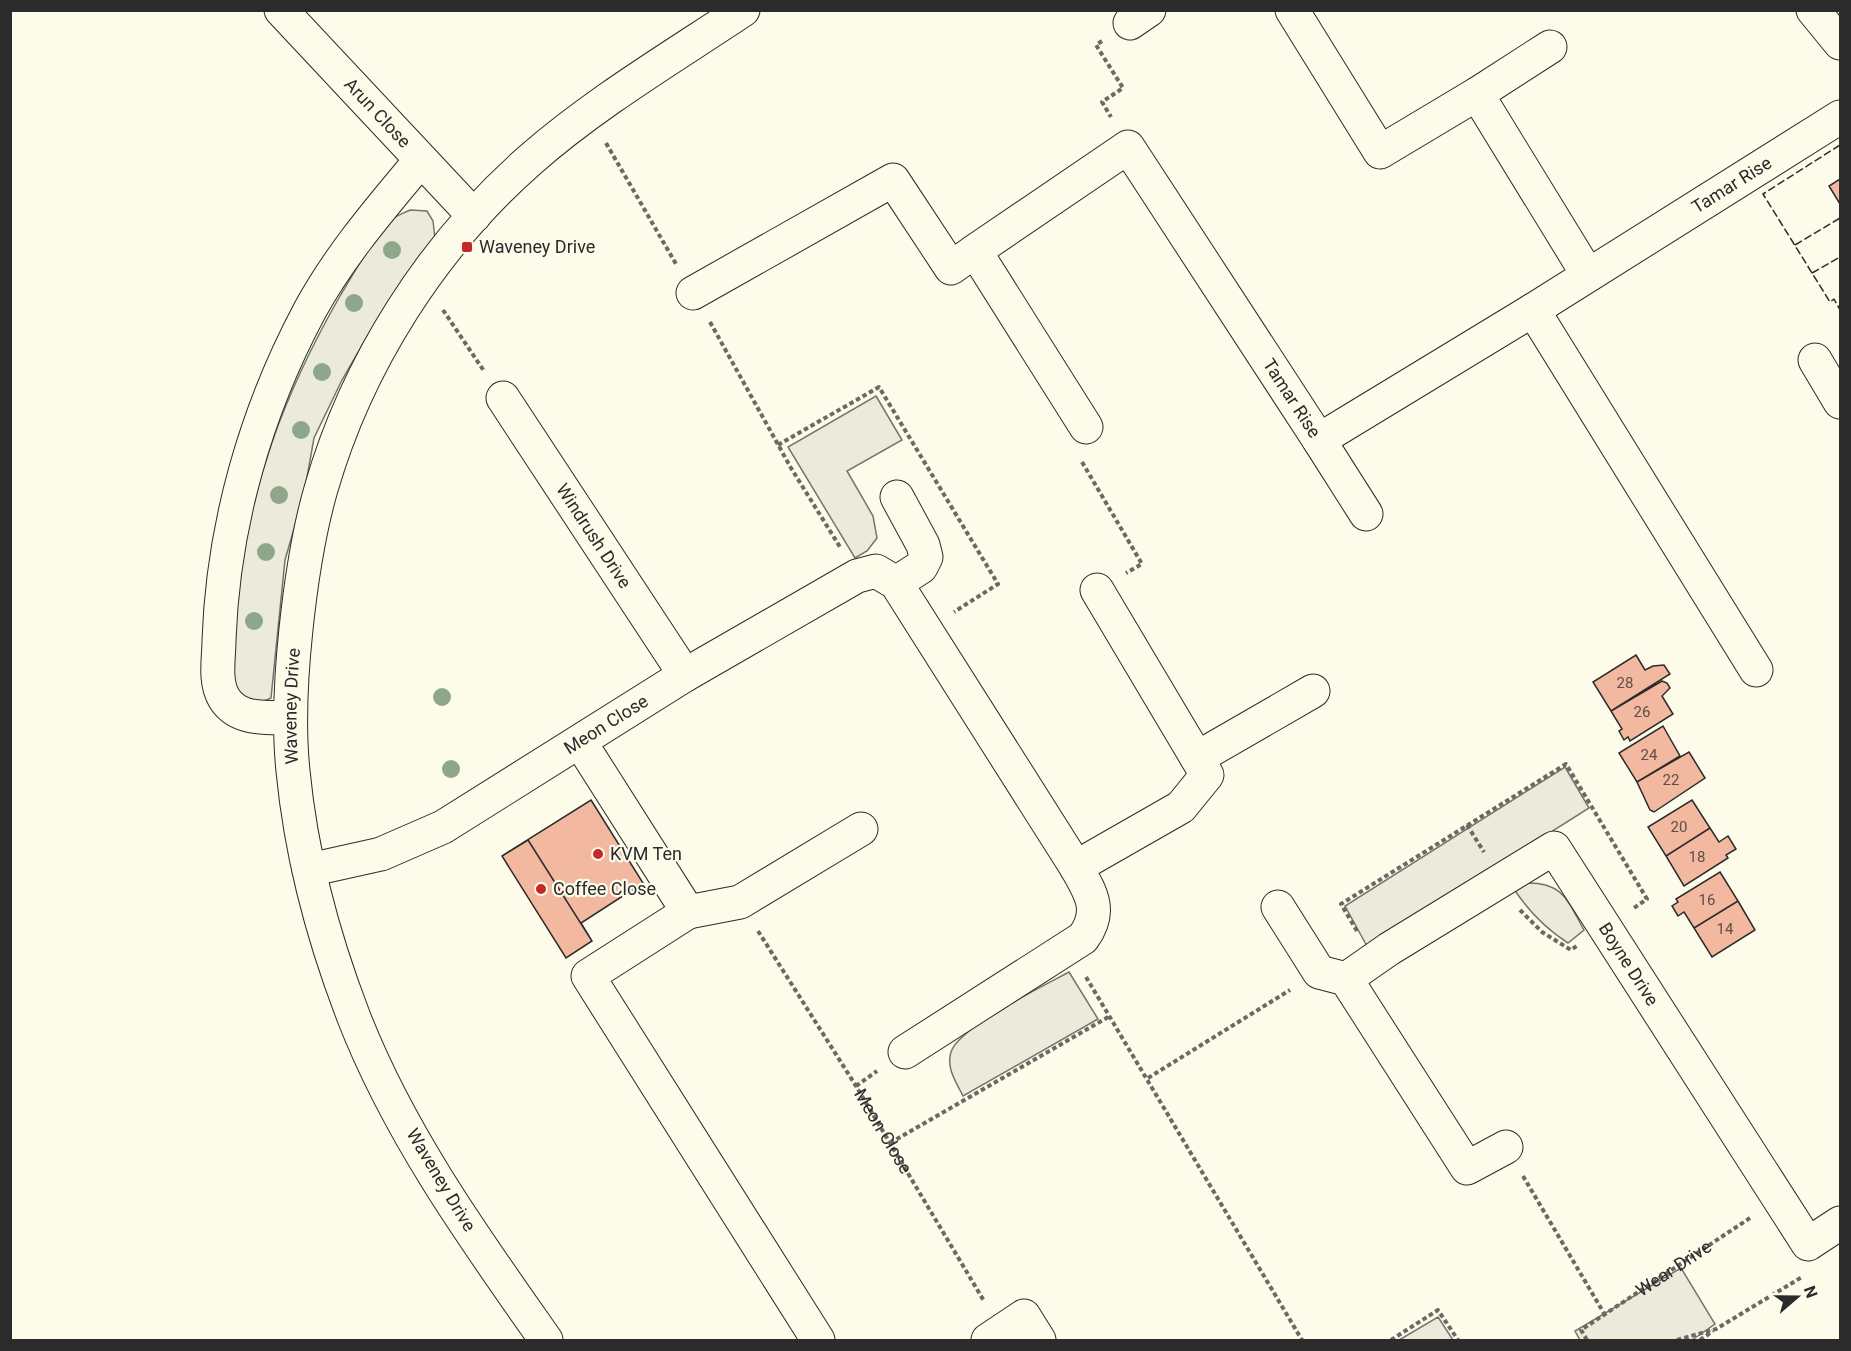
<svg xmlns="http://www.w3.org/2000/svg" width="1851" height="1351" font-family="Roboto,sans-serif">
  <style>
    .green { fill: #ecebdb; stroke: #74746e; stroke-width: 1.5 }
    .building { fill: #f2b8a0; stroke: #2b2b2b; stroke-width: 1.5 }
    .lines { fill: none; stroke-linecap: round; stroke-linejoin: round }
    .minor-casing { stroke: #2b2b2b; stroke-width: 35 }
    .path { stroke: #6a6964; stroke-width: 4; stroke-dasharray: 4.5 3; stroke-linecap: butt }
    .minor { stroke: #fdfbea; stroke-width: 33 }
    .fence { stroke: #2b2b2b; stroke-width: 1.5; stroke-dasharray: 8 3; stroke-linecap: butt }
    .tree { fill: #8ea78a }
    .poi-dot { fill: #c62828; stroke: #fdfbea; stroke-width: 2 }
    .labels { text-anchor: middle; stroke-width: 4.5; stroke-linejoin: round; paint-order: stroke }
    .number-label { font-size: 15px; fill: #5d4e48 }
    .street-label { font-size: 18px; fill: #2b2b2b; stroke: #fdfbea }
    .poi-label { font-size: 18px; fill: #2b2b2b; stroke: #fdfbea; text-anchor: start }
  </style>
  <rect width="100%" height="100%" fill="#fdfbea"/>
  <!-- green -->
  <path class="green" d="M410,210L427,211L433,221L435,238L371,330L342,380L314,438L304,494L285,560L271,698C255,706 246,701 232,690C230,659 234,630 237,599C249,487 284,394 340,296C349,281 379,229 390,220C396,216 404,213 410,210Z
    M876,396L902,440L847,471L873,516L877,538L867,551L855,558L788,447Z
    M1565,767L1589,808L1368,948L1345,906Z
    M1526,883C1564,882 1568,902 1584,930L1568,943C1545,928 1529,912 1514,889Z
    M1069,972L1098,1019L963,1096C956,1082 946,1068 951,1052C959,1027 1043,986 1069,972Z
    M1681,1268L1715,1324L1692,1340H1580L1575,1331Z
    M1438,1317L1453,1340H1399Z"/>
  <!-- building -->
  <path class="building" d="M1840,179V204L1829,186Z
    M1636,655L1645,670L1653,666L1664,665L1670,674L1611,711L1593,682Z
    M1662,681L1667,683L1670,688L1662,696L1673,714L1630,741L1628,737L1624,740L1619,731L1622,729L1611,711Z
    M1663,726L1680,756L1637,782L1619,753Z
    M1689,752L1705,778L1654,812L1650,810L1637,782Z
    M591,800L643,883L581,923L592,941L566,958L502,856Z
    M1692,800L1710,828L1666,856L1648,827Z
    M1710,828L1719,842L1728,836L1736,849L1726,855L1728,858L1684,886L1666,856Z
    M528,840L592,941L566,958L502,856Z
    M1720,872L1738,901L1694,928L1684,912L1678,916L1672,906L1678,902L1676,899Z
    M1738,901L1755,930L1712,957L1694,928Z"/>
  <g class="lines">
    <!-- minor casing -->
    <g class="minor-casing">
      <g id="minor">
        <path id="s3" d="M281,10L474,216"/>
        <path d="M1292,10L1380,152L1477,94L1588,275"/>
        <path d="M1813,10L1840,43"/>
        <path d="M1130,23L1149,10"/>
        <path d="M1477,94L1550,47"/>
        <path d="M693,293L893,180L951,268L975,251"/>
        <path d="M1533,310L1756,670"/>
        <path d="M1815,360L1840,402"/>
        <path id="s4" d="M503,398L685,675"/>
        <path id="s5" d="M1086,427L975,251L1128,147L1319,440L1533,310L1840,117"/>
        <path d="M1319,440L1366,514"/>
        <path d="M896,583L921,567L926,557L923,545L897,497"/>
        <path d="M290,718C266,717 238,721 224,698C214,681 219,658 219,640C223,525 256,411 310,310C340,255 380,209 420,161"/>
        <path d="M580,742L688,912L588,976L818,1340"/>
        <path d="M1197,758L1313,691"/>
        <path d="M1076,867L1181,807L1207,775L1097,590"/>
        <path id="s6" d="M309,870L381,854L443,827L685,675L857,576L876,571L896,583L1076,867C1091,893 1103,911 1083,938L905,1052"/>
        <path d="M1278,907L1319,972L1346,979L1467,1168L1506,1147"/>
        <path d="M688,912L740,902L861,829"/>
        <path id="s7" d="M1346,979L1389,949L1554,848L1808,1244L1840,1223"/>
        <path id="s8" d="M546,1340C474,1238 398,1132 353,1015C323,937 301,854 293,771C288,723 291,676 296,629C301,582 308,534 321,489C357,364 432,246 530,160C595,103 671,58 743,10"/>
        <path d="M988,1340L1024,1316L1039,1340"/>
      </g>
    </g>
    <!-- path -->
    <g class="path">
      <path d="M1102,41L1096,45L1123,88L1102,102L1111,117"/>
      <path d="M606,143L676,264"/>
      <path d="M443,310L484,371"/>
      <path d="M710,322L791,468L840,547"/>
      <path d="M778,445L879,387L998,584L954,612"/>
      <path d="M1082,462L1142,564L1126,573"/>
      <path d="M1467,825L1484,852"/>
      <path d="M1520,910L1542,932L1571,950L1578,945"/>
      <path id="s1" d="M758,931L856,1086L984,1301"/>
      <path d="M1357,931L1341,904L1566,764L1647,899L1634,908"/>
      <path d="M1086,977L1302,1340"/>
      <path d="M1148,1078L1290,990"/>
      <path d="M856,1086L877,1071"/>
      <path d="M890,1143L1110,1016"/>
      <path d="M1523,1176L1605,1315"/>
      <path d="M1391,1340L1438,1310L1458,1340"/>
      <path id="s2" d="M1587,1340L1581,1330L1750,1218"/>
      <path d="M1677,1340L1716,1329L1802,1277"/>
      <path d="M1700,1340L1713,1331"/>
    </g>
    <!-- minor -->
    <use href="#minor" class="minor"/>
    <!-- fence -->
    <path class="fence" d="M1840,145L1763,194L1830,302L1834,299L1840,310
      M1795,245L1840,218
      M1812,273L1840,257"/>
  </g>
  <!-- trees -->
  <g class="tree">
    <circle cx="392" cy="250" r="9"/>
    <circle cx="354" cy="303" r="9"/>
    <circle cx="322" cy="372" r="9"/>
    <circle cx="301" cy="430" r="9"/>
    <circle cx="279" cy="495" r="9"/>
    <circle cx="266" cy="552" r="9"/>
    <circle cx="254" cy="621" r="9"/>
    <circle cx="442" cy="697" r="9"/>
    <circle cx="451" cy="769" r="9"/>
  </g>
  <!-- markers -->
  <g class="poi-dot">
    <rect x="461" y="241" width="12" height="12" rx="3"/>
    <circle cx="598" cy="854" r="6"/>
    <circle cx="541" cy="889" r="6"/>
  </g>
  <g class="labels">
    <!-- number labels -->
    <g class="number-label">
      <text x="1625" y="688">28</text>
      <text x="1642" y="717">26</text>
      <text x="1649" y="760">24</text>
      <text x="1671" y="785">22</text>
      <text x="1679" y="832">20</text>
      <text x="1697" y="862">18</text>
      <text x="1707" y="905">16</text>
      <text x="1725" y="934">14</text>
    </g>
    <!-- street labels -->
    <g class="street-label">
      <text dy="6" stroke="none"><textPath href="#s3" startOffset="141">Arun Close</textPath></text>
      <text dy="6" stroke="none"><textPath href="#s5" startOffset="1228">Tamar Rise</textPath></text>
      <text dy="6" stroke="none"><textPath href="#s5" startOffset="693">Tamar Rise</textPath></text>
      <text dy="6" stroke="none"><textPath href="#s4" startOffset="165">Windrush Drive</textPath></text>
      <text dy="6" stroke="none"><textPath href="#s8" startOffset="696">Waveney Drive</textPath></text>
      <text dy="6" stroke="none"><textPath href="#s6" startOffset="334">Meon Close</textPath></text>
      <text dy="6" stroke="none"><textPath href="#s7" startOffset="384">Boyne Drive</textPath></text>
      <text dy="6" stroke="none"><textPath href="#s1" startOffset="236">Meon Close</textPath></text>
      <text transform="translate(441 1180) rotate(59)" y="6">Waveney Drive</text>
      <text dy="6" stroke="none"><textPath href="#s2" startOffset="123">Wear Drive</textPath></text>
    </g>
    <!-- poi labels -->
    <g class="poi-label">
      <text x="479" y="253">Waveney Drive</text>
      <text x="610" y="860">KVM Ten</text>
      <text x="553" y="895">Coffee Close</text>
    </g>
  </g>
  <!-- border -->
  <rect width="1851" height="1351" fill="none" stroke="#2b2b2b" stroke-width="24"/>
  <!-- north arrow -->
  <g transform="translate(1797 1297) rotate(70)" stroke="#fdfbea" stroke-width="4.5" paint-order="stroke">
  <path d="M0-4.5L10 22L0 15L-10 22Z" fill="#2b2b2b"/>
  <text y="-9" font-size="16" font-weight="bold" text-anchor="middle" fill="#2b2b2b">N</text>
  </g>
</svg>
